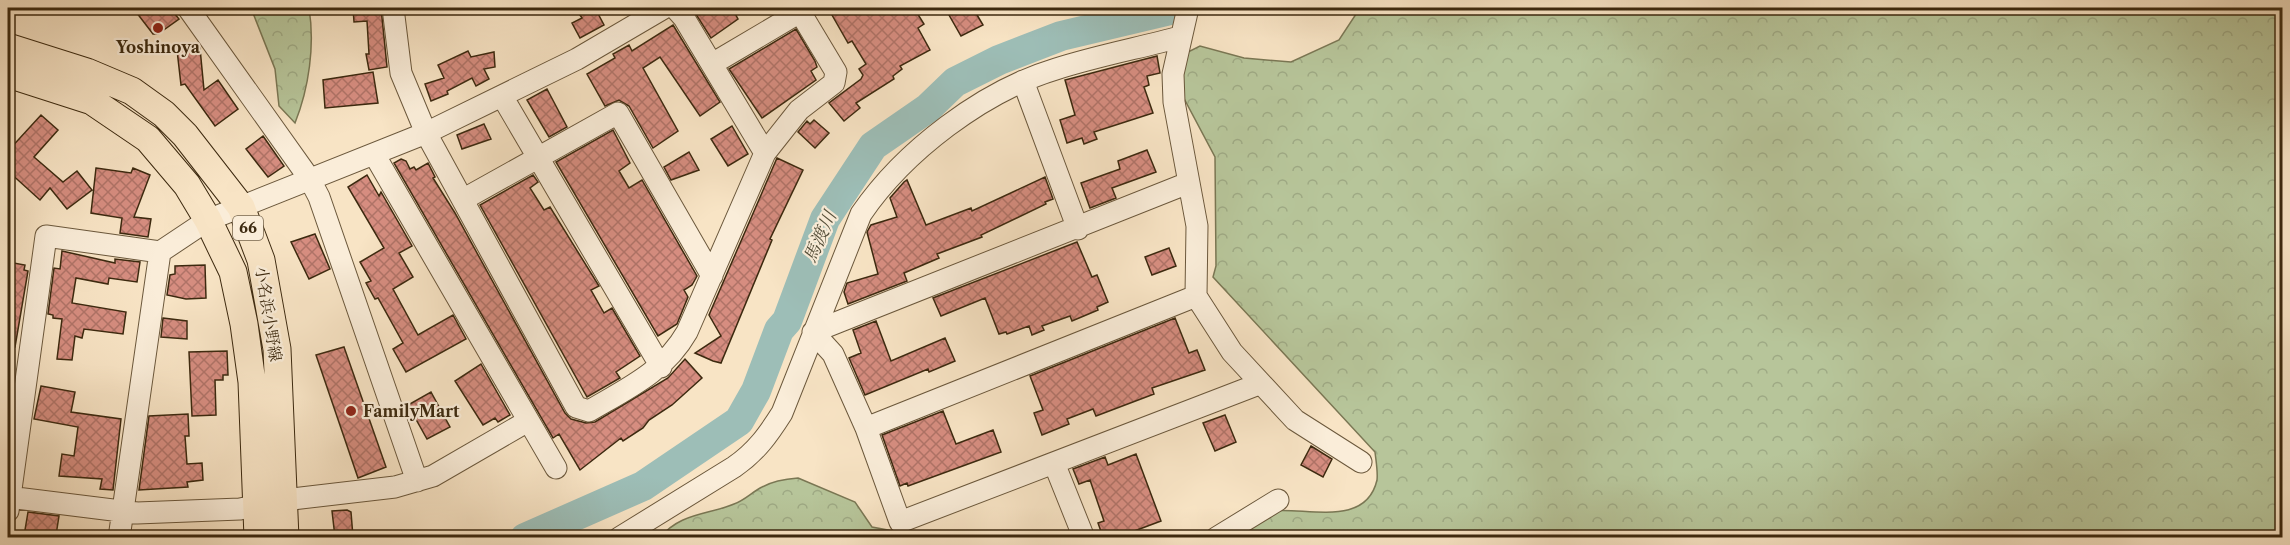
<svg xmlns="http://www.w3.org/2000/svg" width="2290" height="545" font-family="'Libre Caslon Text','Noto Serif JP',serif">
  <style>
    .forest { fill: url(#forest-crowns); stroke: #7a7754; stroke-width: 1.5 }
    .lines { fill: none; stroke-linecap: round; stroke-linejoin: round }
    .river { stroke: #9dbeb7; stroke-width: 30 }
    .building { fill: url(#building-cross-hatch); stroke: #3c290f; stroke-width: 1.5 }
    .minor-casing { stroke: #6b583c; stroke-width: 23 }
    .major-casing { stroke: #3c290f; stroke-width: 29 }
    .minor { stroke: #faedd9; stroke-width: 21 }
    .major { stroke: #f8e4c5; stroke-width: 27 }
    .poi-dot { fill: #8f2418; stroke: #faedd9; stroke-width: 2 }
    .labels { text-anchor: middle; stroke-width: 4.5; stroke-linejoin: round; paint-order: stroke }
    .shield { fill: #faedd9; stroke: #75644c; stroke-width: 1.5 }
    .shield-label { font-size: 15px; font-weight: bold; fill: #3c290f }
    .poi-label { font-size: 16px; font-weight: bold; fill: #3c290f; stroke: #faedd9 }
    .street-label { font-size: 16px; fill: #3c290f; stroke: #faedd9 }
    .water-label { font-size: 18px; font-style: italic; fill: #544e39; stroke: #faedd9 }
  </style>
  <defs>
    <pattern id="forest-crowns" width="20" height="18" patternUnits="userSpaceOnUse" patternTransform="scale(1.5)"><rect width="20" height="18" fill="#b7c59a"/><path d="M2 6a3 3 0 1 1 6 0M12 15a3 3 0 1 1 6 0" fill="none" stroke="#9ea984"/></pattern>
    <pattern id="building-cross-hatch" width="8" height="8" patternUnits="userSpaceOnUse" patternTransform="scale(1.5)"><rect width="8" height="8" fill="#d68d80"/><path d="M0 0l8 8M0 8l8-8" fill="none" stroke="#af7367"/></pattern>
  </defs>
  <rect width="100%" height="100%" fill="#f8e4c5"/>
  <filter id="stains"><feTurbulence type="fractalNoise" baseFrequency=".00333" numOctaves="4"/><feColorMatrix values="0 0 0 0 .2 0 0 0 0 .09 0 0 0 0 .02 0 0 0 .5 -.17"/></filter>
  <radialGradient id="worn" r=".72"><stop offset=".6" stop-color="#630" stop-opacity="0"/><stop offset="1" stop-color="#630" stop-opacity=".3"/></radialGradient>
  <!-- forest -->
  <path class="forest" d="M251,8H309C315,45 309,88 295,123L279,106L275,69Z
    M1360,8H2282V537H1218C1232,531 1258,513 1272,511C1306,507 1366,528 1377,480C1378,472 1376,461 1375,452L1213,277L1216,266L1215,157L1179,89L1176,58L1200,46L1244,58L1291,62L1339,40Z
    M798,478L855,502L872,527L925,537L660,538C679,513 708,515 734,504C745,500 752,492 762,487C773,481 785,479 798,478Z"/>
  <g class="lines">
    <!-- river -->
    <path class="river" d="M525,538L643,486L739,421L756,391L779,330L787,321L825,219L873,146L928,108L955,82L999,60L1061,36L1179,8"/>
  </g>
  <!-- building -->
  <path class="building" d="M133,8H170L179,19L158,34H153Z
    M353,8H381L387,67L369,70L366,54H369L367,21L354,22Z
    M595,8L604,25L580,38L572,23L582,18L580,15Z
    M692,8H732L738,19L711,38Z
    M828,8H914L924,24L918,28L930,50L900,66L902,69L893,76L894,79L856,103L860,108L844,121L829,103L861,79L863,75L859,69L866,64L852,41L848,43Z
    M945,8H973L983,25L961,36Z
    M673,25L720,102L700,116L660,57L643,68L678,131L653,148L629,106L619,100L605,106L587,74L615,58L613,54L629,45L632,51Z
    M796,29L815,61L817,67L811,71L816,80L762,118L729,69Z
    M200,48L204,90L218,80L238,109L215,126L185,84L181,85L177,50Z
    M468,51L471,57L494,52L495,67L484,69L489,79L476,86L472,78L447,91L448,94L431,101L425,84L444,78L438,65Z
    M1157,56L1160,73L1147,76L1149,85L1144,87L1153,113L1094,132L1097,139L1084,144L1082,138L1067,143L1060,120L1075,115L1065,80Z
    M373,72L378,103L325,108L323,80Z
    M547,89L567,127L549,137L527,100Z
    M41,115L58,130L34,157L63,182L77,171L92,190L67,209L50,188L40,200L8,171V151Z
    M814,120L829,133L815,148L798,132L807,121L810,124Z
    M484,124L491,139L462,149L457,135Z
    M732,126L748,154L728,166L711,139Z
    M613,130L630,163L619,171L629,188L642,180L697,276L692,285L684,290L688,297L677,324L658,336L556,162Z
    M263,136L284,166L268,177L246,149Z
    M1147,150L1156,172L1112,188L1116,198L1090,208L1081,183L1120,169L1118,161Z
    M689,152L699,170L671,180L664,167Z
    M777,158L803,170L770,239L772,240L721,363L713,361L695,353L721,336L709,315Z
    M401,159L406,161L410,169L414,167L416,170L428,163L435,177L433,178L455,213L565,413L571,419L586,423L595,422L668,378L685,359L702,378L672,405L649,420L643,428L623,441L621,438L580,470L559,434L553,438L394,163Z
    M96,168L131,173L133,168L150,175L134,217L151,219L148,237L120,233L122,218L91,213Z
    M367,175L379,196L381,192L412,246L399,253L413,277L393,289L418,335L453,315L466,339L406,372L393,349L403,343L378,298L375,299L366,283L371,281L360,262L384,248L348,187Z
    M533,175L538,182L530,188L544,210L550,207L599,286L591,290L604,313L612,308L640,356L616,372L620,378L587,397L480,205Z
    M1045,177L1053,199L1045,202L1046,204L981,235L982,237L937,254L939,258L904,273L907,281L848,304L844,292L847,283L878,274L867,232L871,225L897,217L890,198L904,182L907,180L926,225L971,208L972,211Z
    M315,234L330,269L309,279L291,242Z
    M1077,242L1092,277L1097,275L1108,302L1097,307L1098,310L1072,321L1070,316L1042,326L1044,330L1032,335L1029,326L1007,334L1006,332L999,334L985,298L941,316L933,298Z
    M1169,248L1176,266L1152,275L1145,257Z
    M62,251L115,263V259L140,262L137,282L109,278L108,284L76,278L72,303L126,312L123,334L84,329L82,338L75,336L72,360L57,359L62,319L53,318V315L48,314L54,268L60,269Z
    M8,262L25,265L24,270L28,271L15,347H8Z
    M205,265L206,298L186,299L167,295L170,275L175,274V266Z
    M163,318L187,321V339L161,337Z
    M1175,318L1189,353L1197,350L1205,370L1152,388L1154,394L1096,416L1093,409L1067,419L1069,424L1042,435L1034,413L1043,410L1030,376Z
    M876,321L891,361L945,338L955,361L929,372L928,369L865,395L849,358L861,353L853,330Z
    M344,347L386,467L358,478L316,355Z
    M227,351L228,375H223V380H215L216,415L192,416L189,352Z
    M481,364L510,415L498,422L495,418L483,425L455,381Z
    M41,386L75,392L71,412L121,419L113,490L100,489L102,479L59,476L62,454L74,456L78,427L34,419Z
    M431,392L450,427L427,439L408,405Z
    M943,411L956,444L993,430L1001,452L908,486L907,483L900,486L882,435Z
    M188,414L189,436H185L187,464L202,463L203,480L187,482L188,487L139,490L149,416Z
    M1225,415L1236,442L1215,451L1203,423Z
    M1311,446L1332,459L1323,477L1301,465Z
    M1136,454L1161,521L1129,533L1131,537H1103L1098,523L1104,521L1090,480L1079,484L1073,469L1105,457L1108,465Z
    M347,510L351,512L353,537H335L332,511Z
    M28,512L59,516L56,535L53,534L52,537L24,536Z"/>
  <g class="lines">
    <!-- minor casing -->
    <g class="minor-casing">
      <path id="minor" d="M188,8L309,178L319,197L417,481
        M393,8L401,73L426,133L576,407L589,411C628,388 664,372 687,332L765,153L684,18L675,8
        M1188,8L1173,74L1174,102L1197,226L1196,296L1232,352L1295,420L1361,462
        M712,64L800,12L836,72L834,83L799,110L765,153
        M1023,81L1078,229
        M502,96L661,367
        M374,154L556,468
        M1188,183L813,332L833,354L866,428L900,522L1259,384
        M464,199L618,113L712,276
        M160,252L208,220L426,133L577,59L664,8
        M866,428L1196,296
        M1054,463L1084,538
        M8,497L137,513L240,509L284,500L395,487L433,476L528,421
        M8,511L46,236L160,252L119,538
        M619,538L734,467C756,452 768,435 782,413L861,214C904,151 983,91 1056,69C1096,56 1139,48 1180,37
        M1216,538L1278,500"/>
    </g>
    <!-- major casing -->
    <g class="major-casing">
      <path id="major" d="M8,47L87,72L132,91L164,114L185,135L241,207L261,260L277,349L285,538
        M8,74L92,101L148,139L187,185L208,220L233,272L244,324L252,382L258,538"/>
    </g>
    <!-- minor -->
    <use href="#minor" class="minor"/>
    <!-- major -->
    <use href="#major" class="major"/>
  </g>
  <!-- markers -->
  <g class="poi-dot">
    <circle cx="158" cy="28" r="6"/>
    <circle cx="351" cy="411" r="6"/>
  </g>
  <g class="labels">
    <!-- shield labels -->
    <rect class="shield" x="233" y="216" width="30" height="24" rx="4.5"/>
    <g class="shield-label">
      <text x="248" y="233">66</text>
    </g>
    <!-- poi labels -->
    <g class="poi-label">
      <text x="158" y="53">Yoshinoya</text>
      <text x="363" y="417" text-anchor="start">FamilyMart</text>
    </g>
    <!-- street labels -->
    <g class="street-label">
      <text transform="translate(269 314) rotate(81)" y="6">小名浜小野線</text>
    </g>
    <!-- water labels -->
    <g class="water-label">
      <text transform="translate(820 237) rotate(-66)" y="6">馬渡川</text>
    </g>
  </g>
  <!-- margin -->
  <rect width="2290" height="545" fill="none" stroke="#f8e4c5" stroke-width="30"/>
  <rect x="9" y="9" width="2272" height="527" fill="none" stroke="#3c290f" stroke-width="3"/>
  <rect x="15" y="15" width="2260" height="515" fill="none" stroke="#3c290f" stroke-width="1.5"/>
  <rect width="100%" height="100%" filter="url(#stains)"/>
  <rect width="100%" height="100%" fill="url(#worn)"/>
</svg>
